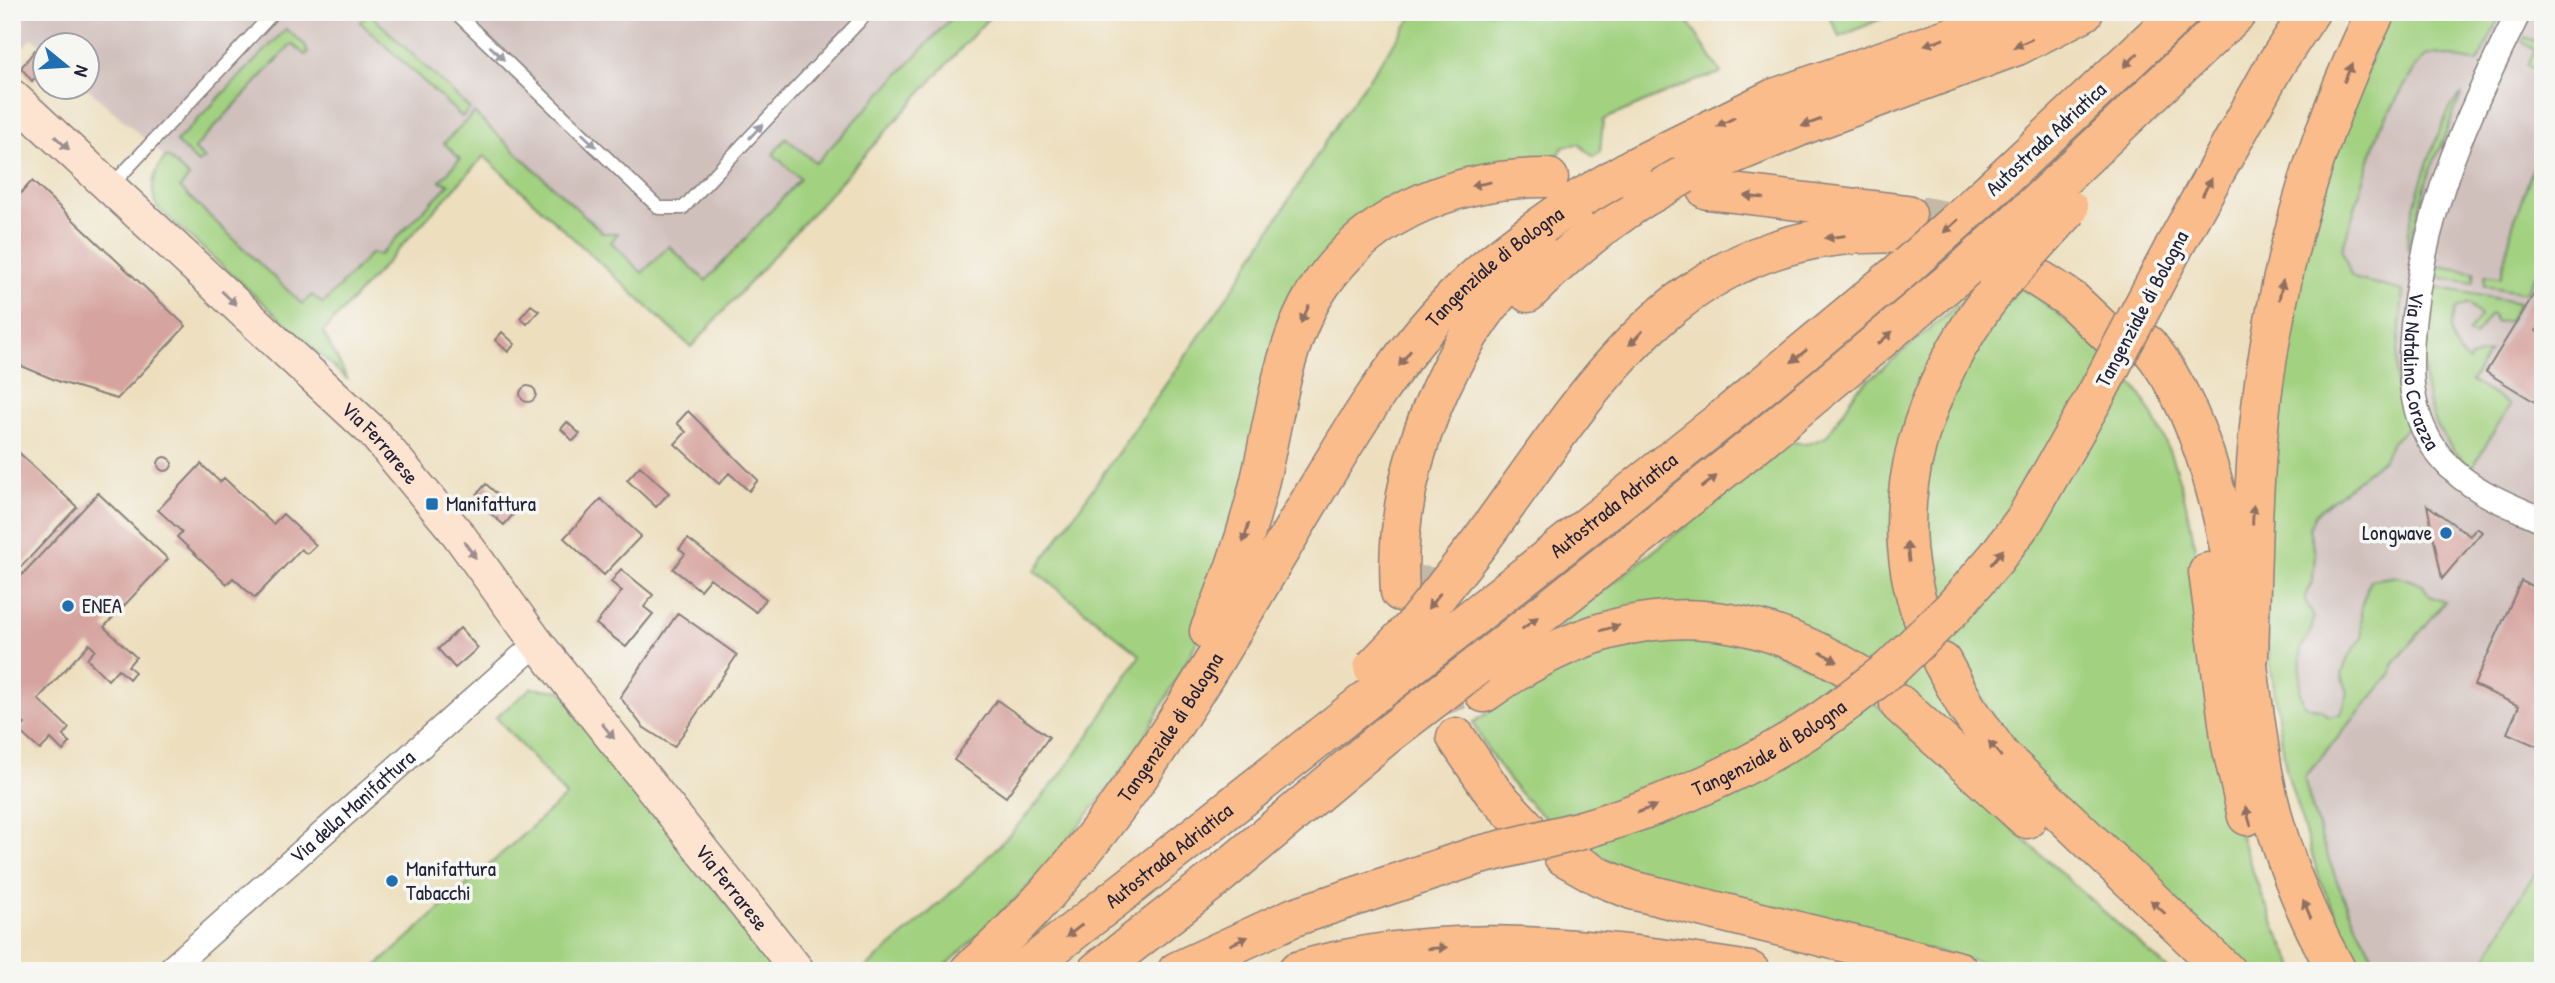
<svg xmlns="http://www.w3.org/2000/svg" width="2555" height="983" font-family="'Patrick Hand',sans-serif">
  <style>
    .industrial { fill: #d0c0bc }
    .green { fill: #a2d180; stroke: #627a5e; stroke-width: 2 }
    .building { fill: #d6a39f }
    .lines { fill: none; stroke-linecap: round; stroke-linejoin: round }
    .motorway-tunnel { stroke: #c4b9a4; stroke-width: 38; stroke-dasharray: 38 19; stroke-linecap: butt }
    .service-casing { stroke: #88807c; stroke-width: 15 }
    .minor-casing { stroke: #88807c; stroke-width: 27 }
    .secondary-casing { stroke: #88807c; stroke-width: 36 }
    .motorway-casing { stroke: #88807c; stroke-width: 41 }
    .service { stroke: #fff; stroke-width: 12 }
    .minor { stroke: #fff; stroke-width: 24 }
    .secondary { stroke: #fde4d1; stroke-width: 33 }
    .motorway { stroke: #fabc8b; stroke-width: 38 }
    .motorway-bridge-casing { stroke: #88807c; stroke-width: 41; stroke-linecap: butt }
    .motorway-bridge { stroke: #fabc8b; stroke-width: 38 }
    .oneway { fill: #8e6f63 }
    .oneway2 { fill: #9c9ca7 }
    .oneway3 { fill: #9a8d8e }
    .poi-dot { fill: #1f6fb2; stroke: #f6f6f2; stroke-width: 2.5 }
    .labels { text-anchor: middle; stroke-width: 7; stroke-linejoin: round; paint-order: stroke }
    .street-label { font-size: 21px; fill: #22223b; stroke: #f6f6f2 }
    .poi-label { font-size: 21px; fill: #22223b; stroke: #f6f6f2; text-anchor: start }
  </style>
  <rect width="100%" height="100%" fill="#f6f6f2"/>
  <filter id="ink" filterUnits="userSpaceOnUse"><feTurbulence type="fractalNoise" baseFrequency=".0143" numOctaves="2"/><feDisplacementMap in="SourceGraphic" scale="14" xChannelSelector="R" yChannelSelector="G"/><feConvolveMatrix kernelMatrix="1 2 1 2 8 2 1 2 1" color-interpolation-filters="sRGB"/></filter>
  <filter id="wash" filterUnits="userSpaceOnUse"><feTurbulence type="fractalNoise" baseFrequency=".00686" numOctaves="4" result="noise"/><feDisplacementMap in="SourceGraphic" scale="28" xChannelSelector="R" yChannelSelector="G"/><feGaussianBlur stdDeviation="1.57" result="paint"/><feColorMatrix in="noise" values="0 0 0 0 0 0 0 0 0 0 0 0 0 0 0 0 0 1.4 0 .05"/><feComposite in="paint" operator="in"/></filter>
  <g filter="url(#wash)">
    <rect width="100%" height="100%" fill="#eddfbe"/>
    <!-- industrial -->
    <path class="industrial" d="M12,12H983L679,337L484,156L323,332L348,380L156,206L151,189L156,170L165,157L87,88L88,46H46L45,50L33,38L12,57Z
      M2421,12H2543V876L2491,971H2382L2350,912L2330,864L2313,812L2293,717L2328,239Z"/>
    <!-- green -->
    <path class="green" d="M957,12H994L691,347L484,156L323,332L348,380L156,206C150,186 153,174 165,157L169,158L189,177L180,188L302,304L312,295L323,304L371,253L380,255L449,184L440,181L460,159L444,143L474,113L603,233H618L611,242L642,273L669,246L706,281L800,179L773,154L786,138L816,163Z
      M1416,12H1682L1721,73L1689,83L1603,120L1600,152L1593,157L1579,144L1564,146L1554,162L1325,268L1198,640L1145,736L1113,783L1037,878L952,960L939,971H862C939,906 1013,840 1073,758C1097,725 1118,689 1140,655L1035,571L1234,287L1338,122Z
      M1827,12H1896L1840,37Z
      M2388,12H2502L2478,62L2435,54L2426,56L2415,68L2380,128L2342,250L2351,275L2357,279L2403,291L2396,381L2407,428L2392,442L2384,459L2315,514L2309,529L2315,554L2313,579L2305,600L2314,618L2311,632L2301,648L2300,693L2304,705L2321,710L2329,717L2341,714L2348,693L2342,675L2347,659L2362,638L2361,607L2370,580L2399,576L2423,585L2429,596L2445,602L2393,665L2392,673L2304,778C2321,845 2345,912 2382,971H2362L2320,881L2286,770L2266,634L2265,496L2304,235Z
      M369,13L470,109L462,117L360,22Z
      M286,29L305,45L308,53L305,55L292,44L194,149L205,159L198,163L176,142Z
      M2525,37L2543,46V74L2527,65L2535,50L2522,42Z
      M2461,95L2428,176L2408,250C2402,230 2444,103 2461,95Z
      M2537,157L2543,160V264L2525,293L2484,286L2485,275L2501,277L2513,224Z
      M2439,266L2475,272L2473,283L2437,277L2435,273Z
      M1980,286L1892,524L1978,746L1819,641L1556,633L1566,620L1792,442L1808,444L1826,437L1858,389Z
      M2019,287C2043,300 2062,316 2082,335C2103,353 2129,376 2144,400C2211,509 2200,650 2224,772C2237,836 2266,914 2297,971H2243L2024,764L1949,648L1931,600L1921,501L1955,374Z
      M2436,287L2519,303L2508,321L2496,322L2493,314L2490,315L2475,336L2468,333L2480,316L2469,303L2457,308C2446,326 2452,350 2469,362L2471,358L2489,352L2471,381L2510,405L2472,468C2411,418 2423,359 2432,291Z
      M1634,636L1742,638L1855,687L1921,742L2029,844L2170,971H2013L1638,877C1563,839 1512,801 1473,723L1561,661Z
      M531,688L562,691L780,971H371L566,796L496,717Z
      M2543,854V971H2480L2515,904L2538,869Z"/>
    <g id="blocks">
      <!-- building -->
      <path class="building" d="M35,50L46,61V72H41L32,81L21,68Z
        M32,181L186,326L117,399L60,382L12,362V203Z
        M2543,279V320L2536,331L2543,335V407L2486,372Z
        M531,305L539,311L527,324L520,318Z
        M502,332L515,344L508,352L495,340Z
        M520 394a8 8 0 1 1 16 0a8 8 0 1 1-16 0Z
        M688,411L758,480L749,491L729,473L719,484L675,444L686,432L677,423Z
        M567,422L580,434L573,441L561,429Z
        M12,446L77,507L21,567L12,559Z
        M158 464a7 7 0 1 1 14 0a7 7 0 1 1-14 0Z
        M201,464L220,482L224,478L273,524L283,514L316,545L307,554L301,549L255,598L233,578L227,584L177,537L182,532L158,510Z
        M640,466L669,493L656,507L627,480Z
        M486,484L516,511L504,525L490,513L494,509L477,494Z
        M98,493L168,559L104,627L136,657L128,666L135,672L129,679L118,669L108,680L87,659L95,650L89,644L38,699L69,728L63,736L70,743L63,751L51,739L40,750L19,731L25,724L19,719L12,726V569L20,577Z
        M601,499L641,536L604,575L564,538Z
        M2427,505L2470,536L2477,528L2482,532L2442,579Z
        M688,539L766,599L756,612L710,578L700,590L673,569L685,554L679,549Z
        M621,569L653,595L644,607L653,614L626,647L596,624L622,591L611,582Z
        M2521,581L2543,591V749L2507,733L2519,706L2474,685Z
        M678,613L737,655L674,747L643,727L620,697Z
        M460,628L478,648L455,668L438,649Z
        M997,700L1049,737L1006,797L954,760Z"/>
    </g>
  </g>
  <g filter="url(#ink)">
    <use href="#blocks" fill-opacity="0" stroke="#88807c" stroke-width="2"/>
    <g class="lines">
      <!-- motorway-tunnel -->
      <path class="motorway-tunnel" d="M1919,215L1955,222L2028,249
        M1421,566C1415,624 1437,683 1456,737"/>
      <!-- service casing -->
      <g class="service-casing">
        <path id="service" d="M455,12L659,208H683L868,12
          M110,187L274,12"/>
      </g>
      <!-- minor casing -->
      <g class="minor-casing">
        <g id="minor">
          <path id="s1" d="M2519,12C2467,116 2428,199 2414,316C2408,368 2407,418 2444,461C2470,491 2507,504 2543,520"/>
          <path id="s2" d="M168,971L537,643"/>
        </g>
      </g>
      <!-- secondary casing -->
      <g class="secondary-casing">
        <g id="secondary">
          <path id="s3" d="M12,96L374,433L458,534L537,643L798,971"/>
        </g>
      </g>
      <!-- motorway casing -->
      <g class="motorway-casing">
        <g id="motorway">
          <path d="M1632,168L1774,98L2022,12"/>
          <path d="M1684,175L1804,125L2017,46L2084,12"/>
          <path d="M1994,187L2180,12"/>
          <path d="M1707,190L1907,214"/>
          <path d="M2041,199L2238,12"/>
          <path d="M2174,247L2275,65L2310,12"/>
          <path d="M2030,273L2072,300L2110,336"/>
          <path d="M1528,293C1563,257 1599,227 1642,199"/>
          <path d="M2147,344C2232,445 2242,644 2263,771C2275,840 2303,910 2337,971"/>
          <path d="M1476,547C1594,388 1676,224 1903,234"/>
          <path d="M2208,572L2231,745L2247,816"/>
          <path d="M1400,592C1392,470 1448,335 1538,252"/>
          <path d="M1952,609L1996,558L2025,519L2097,393"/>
          <path d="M1923,619C1880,502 1925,382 1997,288"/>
          <path id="s4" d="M1468,621L1724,418L1908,265"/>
          <path d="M1209,631C1231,582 1248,532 1260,480C1274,422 1280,360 1308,306C1356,217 1452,177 1549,178"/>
          <path d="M2249,657C2252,565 2252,473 2264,382C2282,254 2318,128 2376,12"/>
          <path d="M1942,662L1967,708L2001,756L2226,971"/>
          <path d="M1477,666L1751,448L1958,275"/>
          <path d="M1484,693C1608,604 1727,593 1858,674"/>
          <path d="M1899,704L2027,819"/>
          <path d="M1456,737L1493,792L1526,827"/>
          <path id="s5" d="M1582,830C1676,802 1768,763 1847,702"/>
          <path d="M1563,856L1600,877L1632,890L1959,971"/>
          <path id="s6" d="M969,971C1108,849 1197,690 1290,534C1338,454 1387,366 1453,299C1491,260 1536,229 1581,198"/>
          <path id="s7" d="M1023,971L1378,691"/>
          <path d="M1097,971L1216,878L1387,735"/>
          <path d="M1177,971L1294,917L1476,856"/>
          <path d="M1297,971C1445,927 1601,948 1750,971"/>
        </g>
      </g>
      <!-- service -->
      <use href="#service" class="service"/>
      <!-- minor -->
      <use href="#minor" class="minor"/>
      <!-- secondary -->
      <use href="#secondary" class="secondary"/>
      <!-- motorway -->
      <use href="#motorway" class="motorway"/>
      <!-- motorway-bridge casing -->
      <g class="motorway-bridge-casing">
        <path id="motorway-bridge" d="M1581,198L1632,168
          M1642,199L1684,175
          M1908,265L1994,187
          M1958,275L2041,199
          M1997,288L2069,209
          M2097,393L2174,247
          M1373,668L1412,628L1476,547
          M1379,691L1468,621
          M1847,702L1890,669L1952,609
          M1387,735L1477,666
          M1476,856L1582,830"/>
      </g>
      <!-- motorway-bridge -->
      <use href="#motorway-bridge" class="motorway-bridge"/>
    </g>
    <!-- one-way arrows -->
    <defs><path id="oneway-solid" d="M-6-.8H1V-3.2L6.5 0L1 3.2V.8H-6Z" transform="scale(1.75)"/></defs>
    <g class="oneway">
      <use href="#oneway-solid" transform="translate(1934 42) rotate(163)"/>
      <use href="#oneway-solid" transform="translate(2023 43) rotate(156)"/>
      <use href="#oneway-solid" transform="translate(2131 60) rotate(136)"/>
      <use href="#oneway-solid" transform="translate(2348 73) rotate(-67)"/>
      <use href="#oneway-solid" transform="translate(1726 122) rotate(153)"/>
      <use href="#oneway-solid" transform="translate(1811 123) rotate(160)"/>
      <use href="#oneway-solid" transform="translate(1481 184) rotate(169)"/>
      <use href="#oneway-solid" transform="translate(2207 187) rotate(-62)"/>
      <use href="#oneway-solid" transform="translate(1754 197) rotate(-174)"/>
      <use href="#oneway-solid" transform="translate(1951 226) rotate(138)"/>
      <use href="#oneway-solid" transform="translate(1835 237) rotate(173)"/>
      <use href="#oneway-solid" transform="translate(2281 290) rotate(-79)"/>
      <use href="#oneway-solid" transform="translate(1305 314) rotate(115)"/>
      <use href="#oneway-solid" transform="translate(1636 338) rotate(133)"/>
      <use href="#oneway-solid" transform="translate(1885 338) rotate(-41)"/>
      <use href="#oneway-solid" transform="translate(1799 356) rotate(141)"/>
      <use href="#oneway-solid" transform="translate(1405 358) rotate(127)"/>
      <use href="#oneway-solid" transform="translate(1709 482) rotate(-38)"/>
      <use href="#oneway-solid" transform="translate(2253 515) rotate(-88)"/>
      <use href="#oneway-solid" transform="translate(1246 533) rotate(106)"/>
      <use href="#oneway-solid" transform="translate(1908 552) rotate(-96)"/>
      <use href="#oneway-solid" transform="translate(1997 557) rotate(-51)"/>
      <use href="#oneway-solid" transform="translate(1434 601) rotate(129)"/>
      <use href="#oneway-solid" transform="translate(1530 623) rotate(-38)"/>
      <use href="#oneway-solid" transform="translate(1610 628) rotate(-16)"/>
      <use href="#oneway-solid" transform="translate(1829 657) rotate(28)"/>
      <use href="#oneway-solid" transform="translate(1995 749) rotate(-129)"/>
      <use href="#oneway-solid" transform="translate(1647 809) rotate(-20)"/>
      <use href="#oneway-solid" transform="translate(2248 816) rotate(-106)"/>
      <use href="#oneway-solid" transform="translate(2158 907) rotate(-137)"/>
      <use href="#oneway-solid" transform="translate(2307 909) rotate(-113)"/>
      <use href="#oneway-solid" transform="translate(1074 931) rotate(142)"/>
      <use href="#oneway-solid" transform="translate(1239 941) rotate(-24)"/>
      <use href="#oneway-solid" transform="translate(1437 948) rotate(-4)"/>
    </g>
    <g class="oneway2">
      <use href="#oneway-solid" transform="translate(497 53) rotate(44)"/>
      <use href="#oneway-solid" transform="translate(756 131) rotate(-47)"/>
      <use href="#oneway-solid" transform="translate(589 140) rotate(44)"/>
    </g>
    <g class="oneway3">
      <use href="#oneway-solid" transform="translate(62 143) rotate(43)"/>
      <use href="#oneway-solid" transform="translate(229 298) rotate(43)"/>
      <use href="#oneway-solid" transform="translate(470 550) rotate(54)"/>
      <use href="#oneway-solid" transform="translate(608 731) rotate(51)"/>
    </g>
  </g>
  <!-- markers -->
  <g class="poi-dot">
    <rect x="425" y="497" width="14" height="14" rx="3.5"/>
    <circle cx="2446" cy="533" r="7"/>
    <circle cx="68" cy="606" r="7"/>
    <circle cx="392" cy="881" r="7"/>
  </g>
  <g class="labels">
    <!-- street labels -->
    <g class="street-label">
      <text transform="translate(2046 139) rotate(-43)" y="7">Autostrada Adriatica</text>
      <text dy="7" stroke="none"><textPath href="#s6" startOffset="884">Tangenziale di Bologna</textPath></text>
      <text transform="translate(2142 309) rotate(-62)" y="7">Tangenziale di Bologna</text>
      <text dy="7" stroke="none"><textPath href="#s1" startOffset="380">Via Natalino Corazza</textPath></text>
      <text dy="7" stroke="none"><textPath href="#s3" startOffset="506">Via Ferrarese</textPath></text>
      <text dy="7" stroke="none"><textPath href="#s4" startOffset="186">Autostrada Adriatica</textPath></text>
      <text dy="7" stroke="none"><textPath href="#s6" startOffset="317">Tangenziale di Bologna</textPath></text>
      <text dy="7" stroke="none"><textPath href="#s5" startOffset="205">Tangenziale di Bologna</textPath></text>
      <text dy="7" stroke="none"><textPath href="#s2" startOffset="247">Via della Manifattura</textPath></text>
      <text dy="7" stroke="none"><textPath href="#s7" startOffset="186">Autostrada Adriatica</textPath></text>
      <text dy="7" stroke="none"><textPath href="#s3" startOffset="1073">Via Ferrarese</textPath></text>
    </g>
    <!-- poi labels -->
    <g class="poi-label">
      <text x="446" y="511">Manifattura</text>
      <text x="2432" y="540" text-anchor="end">Longwave</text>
      <text x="82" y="613">ENEA</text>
      <text x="406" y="876">Manifattura<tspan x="406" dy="24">Tabacchi</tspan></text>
    </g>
  </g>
  <!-- margin -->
  <rect width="2555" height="983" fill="none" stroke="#f6f6f2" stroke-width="42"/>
  <!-- north arrow -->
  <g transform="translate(66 66) rotate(108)"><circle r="33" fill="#f6f6f2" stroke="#a1a1a9" stroke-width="2"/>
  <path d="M0-5L12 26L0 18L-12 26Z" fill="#1f6fb2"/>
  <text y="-10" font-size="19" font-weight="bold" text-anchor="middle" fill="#22223b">N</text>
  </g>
</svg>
